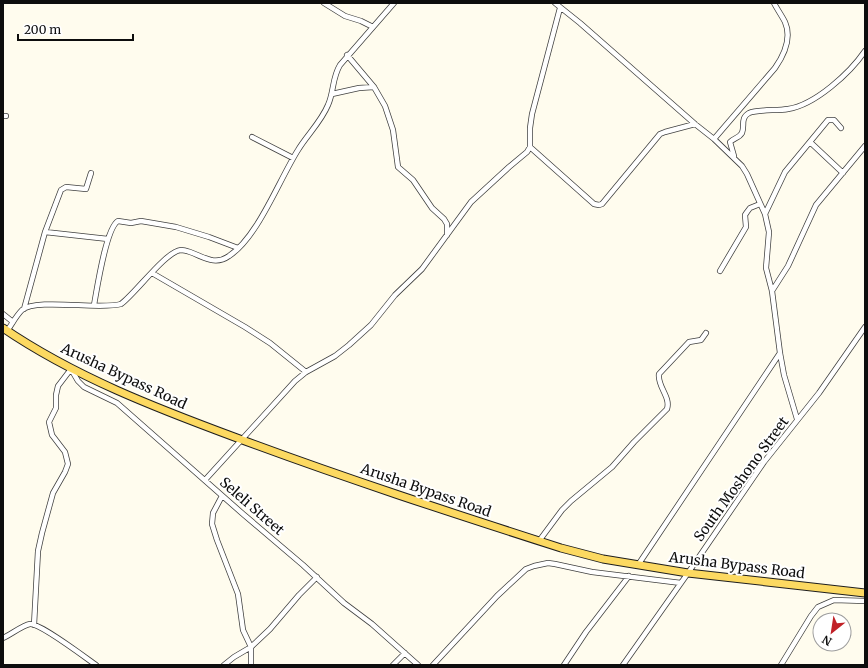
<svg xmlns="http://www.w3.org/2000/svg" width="868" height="668" font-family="Merriweather,serif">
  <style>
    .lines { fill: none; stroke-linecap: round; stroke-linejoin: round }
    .street-casing { stroke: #404040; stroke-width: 6 }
    .primary-casing { stroke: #1e1e1e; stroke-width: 9 }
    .street { stroke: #fff; stroke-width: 4.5 }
    .primary { stroke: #fcd961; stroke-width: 7 }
    .labels { text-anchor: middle; stroke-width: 4; stroke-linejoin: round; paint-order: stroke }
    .street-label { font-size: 14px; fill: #0d0d0d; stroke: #fff }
  </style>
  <rect width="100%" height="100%" fill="#fffcee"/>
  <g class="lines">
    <!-- street casing -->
    <g class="street-casing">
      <path id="street" d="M324,3L345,16L361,21L373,27
        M555,3L580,23L695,124L714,139L742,166L747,174L765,214L769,232L766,268L772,291L780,353L784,375L797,419
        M347,55L374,87L385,106L393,130L398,167L413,180L432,208L444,219L447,224V235
        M332,94L359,88L374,87
        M3,116H6
        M252,137L293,158
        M714,139L775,68C784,55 792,38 785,22C782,16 777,9 774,3
        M810,142L843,173
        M530,147L594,204L599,205L602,204L660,134L665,132L695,124
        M734,156L730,142C734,138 739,138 742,133C745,126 740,118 749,113C758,109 777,111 788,109C815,105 850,73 865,51
        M765,214L785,172L828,120H834L841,128
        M45,232L108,239
        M720,271L746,227L745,215L747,212L750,208L760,204
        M152,273L245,327L270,343L306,372
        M772,291L788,266L816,205L865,146
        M94,305C97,289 106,228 118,221L131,223L141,221L176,227L209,237L238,248
        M24,309L45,232L61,190L66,187L86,189L91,173
        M3,314L13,322
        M7,331C12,324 16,316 22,310C36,298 101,310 121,304C135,294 166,251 181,250C184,250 187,251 190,252C204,257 215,266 229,256C258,237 279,180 298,150C307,135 321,122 328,105C334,92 332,78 340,65L394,3
        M71,369L78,381L84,387L117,403L243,514L303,565L344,603L372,624L418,665
        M205,480L295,381L306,372L335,356L349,345L371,325L395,295L422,269L471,202L509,167L527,152L530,147V128L532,114L560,8
        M222,496L213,513L212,524L217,540L238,594L243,630L251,647V665
        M539,541L562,510L571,501L612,467L634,442L667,409C671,397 657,386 659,374L689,342L701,340L706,333
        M638,565L780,353
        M34,625L38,551L42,533L53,493L65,472L68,464L65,452L52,435L49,422L56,408V395L58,386L71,369
        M3,638C10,635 23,625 30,624C40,623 86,658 96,665
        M224,665L234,657L251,647L270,629L299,595L317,577
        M393,665L405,653
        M433,665L497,596L526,569L534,566L548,563L555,564L592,572L681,583
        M564,665L586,632L629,576
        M623,665L688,573L764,462L819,393L865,327
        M781,665L811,616L818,607L834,600L865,601"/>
    </g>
    <!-- primary casing -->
    <g class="primary-casing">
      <path id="primary" d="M3,328C75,377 156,408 237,438C344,478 452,513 561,548L603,559L688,573L865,593"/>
    </g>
    <!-- street -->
    <use href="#street" class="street"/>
    <!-- primary -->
    <use href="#primary" class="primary"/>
  </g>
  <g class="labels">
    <!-- street labels -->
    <g class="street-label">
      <text transform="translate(124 376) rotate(25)" y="5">Arusha Bypass Road</text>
      <text transform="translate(741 479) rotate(-54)" y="5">South Moshono Street</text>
      <text transform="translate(426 490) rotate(19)" y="5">Arusha Bypass Road</text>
      <text transform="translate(252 506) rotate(41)" y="5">Seleli Street</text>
      <text transform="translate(737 565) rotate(7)" y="5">Arusha Bypass Road</text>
    </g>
  </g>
  <!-- border -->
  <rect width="868" height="668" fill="none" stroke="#0d0d0d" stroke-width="8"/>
  <!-- north arrow -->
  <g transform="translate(832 632) rotate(210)"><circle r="19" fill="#ffffff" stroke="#9e9e9e"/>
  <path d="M0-3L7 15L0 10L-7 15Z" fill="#c12127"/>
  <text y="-6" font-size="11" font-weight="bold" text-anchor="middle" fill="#0d0d0d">N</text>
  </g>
  <!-- scale -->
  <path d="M18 34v6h115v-6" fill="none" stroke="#0d0d0d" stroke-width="2"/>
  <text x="24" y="34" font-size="12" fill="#0d0d0d" stroke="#ffffff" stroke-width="3" paint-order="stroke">200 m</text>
</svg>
